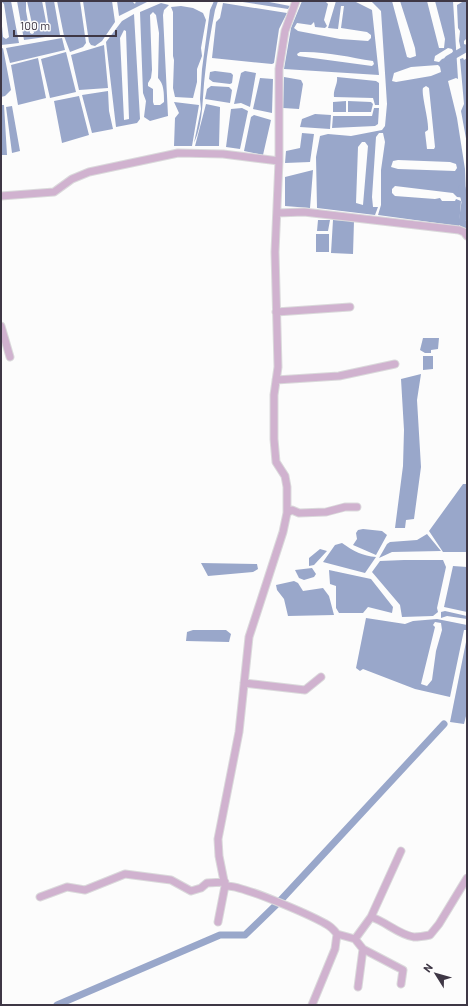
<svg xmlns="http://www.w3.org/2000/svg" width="468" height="1006" font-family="Barlow,sans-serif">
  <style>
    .water { fill: #99a7ca; fill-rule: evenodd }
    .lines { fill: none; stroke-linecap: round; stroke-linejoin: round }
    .canal { stroke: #99a7ca; stroke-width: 7 }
    .street-casing { stroke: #dad9db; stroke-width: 9 }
    .street { stroke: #d0b2cf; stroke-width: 7 }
  </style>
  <rect width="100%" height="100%" fill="#fcfcfc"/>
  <!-- water -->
  <path class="water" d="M1,1H11L19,43L1,45V15L3,37L6,39L9,37L4,4Z
    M17,1H26V11L30,33L32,34L34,33L27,1H42L47,27H49L45,1H54L60,35L24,40Z
    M57,1H80L86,43L83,47L70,52L64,36Z
    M83,1H112L115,22L102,41L95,46L91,45L89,42Z
    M117,1H132L135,4L136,1H149L119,16Z
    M214,1H218L215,10C211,31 207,52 205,74C202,97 204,121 194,143L201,109L200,99L202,69L210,10Z
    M236,1H264L290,6L288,9Z
    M302,1H325L328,4L324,20L327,26L325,28L315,27L314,22L311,25L297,23L294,28L298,31L340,39L368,41L371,38V35L367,32L341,28L344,6H341L338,29L328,28L336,1H354L372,10L379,75L284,69L291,28ZM300,52C324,51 349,57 373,61L374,64L372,66L298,56L297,54Z
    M371,1H392L407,57L410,58L416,56L415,48L400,1H427L439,48H444L445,39L435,1H453L458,79L456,78L448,81L457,118L465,169L466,198L457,197L453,193L395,186L392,189V193L395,196L435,199L440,198L442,201H455L456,199L461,201L459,226L378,215L381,205V170L385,142L383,133H379L376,137L372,197L373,207H378L375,215L317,208L316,157L320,136L328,134L351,136L382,130L385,126L387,104L381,11ZM448,48L452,49L453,51L451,56L442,59L439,62L434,61L435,56ZM438,65L440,67L441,72L431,76L396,82L392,81L394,73L411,67ZM426,86L429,88L435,147L434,149H427L425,132L428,130C429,120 421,94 423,88ZM362,142H365L368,146L363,205L356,203L358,147ZM398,160L450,162L456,164L457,168L455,171L398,169L391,167L393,161Z
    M464,1H467V38L464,41V44L467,45V51L462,54L459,41L460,31L458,28L457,5Z
    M161,3L169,5L164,10L163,15L168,116L150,121L144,117L146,101L143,93L140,12ZM153,12L156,15L159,33L158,78C164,84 164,93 164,102L160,105H154L153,102V89L148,86V83L151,78L152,70L150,15Z
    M223,3L287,13L279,29L274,63L272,64L212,58L216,22L220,18Z
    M181,6L193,8L203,13L206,20L201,48L202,56L197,69V82L193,98L175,97L173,88L174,60L173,56V12L171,7Z
    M134,14L140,119L137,123L116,127L106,42L122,21ZM124,30L126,31L129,119L124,120L120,38Z
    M62,38L65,50L10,63L6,48Z
    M104,45L108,88L79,90L71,55Z
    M3,48L11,90L5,96L1,97V49Z
    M66,52L76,92L50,98L41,59Z
    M38,58L46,98L18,105L11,65Z
    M463,58L464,60L467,58V144L461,111L464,104L460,59Z
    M215,71L231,73L233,75L232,83L230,84L213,82L209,79L210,72Z
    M245,71L256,73L250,107L241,103L234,104L241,73Z
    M284,77L301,80L303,84L299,109L283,108Z
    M337,77L376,81L379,83V105H375L373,98L334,97C333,89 338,84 337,77Z
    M260,78L273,79L272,113L253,109Z
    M211,86L229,87L232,90L230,103L205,99L207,89Z
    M108,91L109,111L113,129L92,133L82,95Z
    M79,96L89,135L62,143L54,101Z
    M346,101V112H333V102Z
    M348,101L371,102L373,104L371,112H348Z
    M174,102L199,105L192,146H174L175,118L179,113Z
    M206,104L220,107L219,146H195Z
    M1,105H4L7,155H1Z
    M12,106L20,151L12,153L6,107Z
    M242,108L248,111L240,149L226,147L231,109Z
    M374,108H379L378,124L375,126L332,128L333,116H372Z
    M315,114L331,115L330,129L300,127L302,119Z
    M254,115L271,120L263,155L244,151L251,117Z
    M302,133L314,134L310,162L285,163L286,151L300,148Z
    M313,170L310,208L285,206V177Z
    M318,220H330L328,231H317Z
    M333,220L354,221L353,254L331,253Z
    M316,234H329V252H316Z
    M423,338H439L438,349L431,350V353H425L420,350Z
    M423,356H433V369L423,370Z
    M421,374L417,400L421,467L414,519L406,520L405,528H395L403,466L404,430L401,379Z
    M463,484H467V552H443L429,531Z
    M363,529L382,531L387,535L376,555L353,545L357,539L356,533L358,530Z
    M427,534L441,551L392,552L379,558L387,544L390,542L417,540Z
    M342,543C353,551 363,556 376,557L365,573L323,562L335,545Z
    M320,549L327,551L314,565L309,566V558Z
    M404,560H443L446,567L437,608L438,612L433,616L402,617L400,605L372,572L380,561Z
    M201,563L257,564L258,569L253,572L208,576Z
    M453,566L467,567V612L444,607Z
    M312,568L316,574L314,577L304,580L299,578L295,570Z
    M329,570L371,579L393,607L392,613L368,607L363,613H339L336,608V586L330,584Z
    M294,581L298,583L303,591L323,588L329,596L334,615L288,616L284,599L277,590L276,585Z
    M445,611L467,616V619L447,616L441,618V612Z
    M366,618L405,624L413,621L437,619L467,625V630H464L450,697L415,689L363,669L360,671L356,668ZM435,622L441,623L442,630L436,651L432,680L427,686L421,684L435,627L433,625Z
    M193,630H226L231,634L229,642L186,641L187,632Z
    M467,637V712L464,724L450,722Z"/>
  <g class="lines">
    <!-- canal -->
    <path class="canal" d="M448,59L467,48
      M462,188L465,202L462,223L467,225
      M279,902L444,724
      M57,1005L220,935H245L277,904"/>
    <!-- street casing -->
    <g class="street-casing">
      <path id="street" d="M279,161L275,252L278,367L274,395V439L276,462L285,476L287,487V513L283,532L249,637L239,732L218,839L219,856L225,886C240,884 310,915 326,924C330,926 334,930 337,934L335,949L312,1005
        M1,196L54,192L72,179L89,172L178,153L223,154L279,161V69L285,31L296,1
        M277,213L304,212L459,230L464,232L467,236
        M276,312L350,307
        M1,326L10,357
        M276,380L339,376L395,364
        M287,513L292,510L299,513L326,512L345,507H357
        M244,683L305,690L321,677
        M40,897L67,887L85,890L125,874L171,880L191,891L201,888L207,883L225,882
        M371,917L401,851
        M218,922L225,886
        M337,934L355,939L371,917C385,921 399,935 414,937C419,937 425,936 430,935L439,924L467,878
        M355,939L363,949L358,987
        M363,949L403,970L401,984"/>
    </g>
    <!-- street -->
    <use href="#street" class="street"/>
  </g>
  <!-- border -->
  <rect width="468" height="1006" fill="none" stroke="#3e3745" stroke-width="4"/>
  <!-- north arrow -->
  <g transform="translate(436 974) rotate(307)" stroke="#fcfcfc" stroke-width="3" paint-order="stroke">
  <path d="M0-3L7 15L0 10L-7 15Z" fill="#3e3745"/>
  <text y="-6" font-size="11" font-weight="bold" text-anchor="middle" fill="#3e3745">N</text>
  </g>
  <!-- scale -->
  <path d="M14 30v6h102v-6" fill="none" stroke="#3e3745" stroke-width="2"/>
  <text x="20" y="30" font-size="12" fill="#3e3745" stroke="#fcfcfc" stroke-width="3" paint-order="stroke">100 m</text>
</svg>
